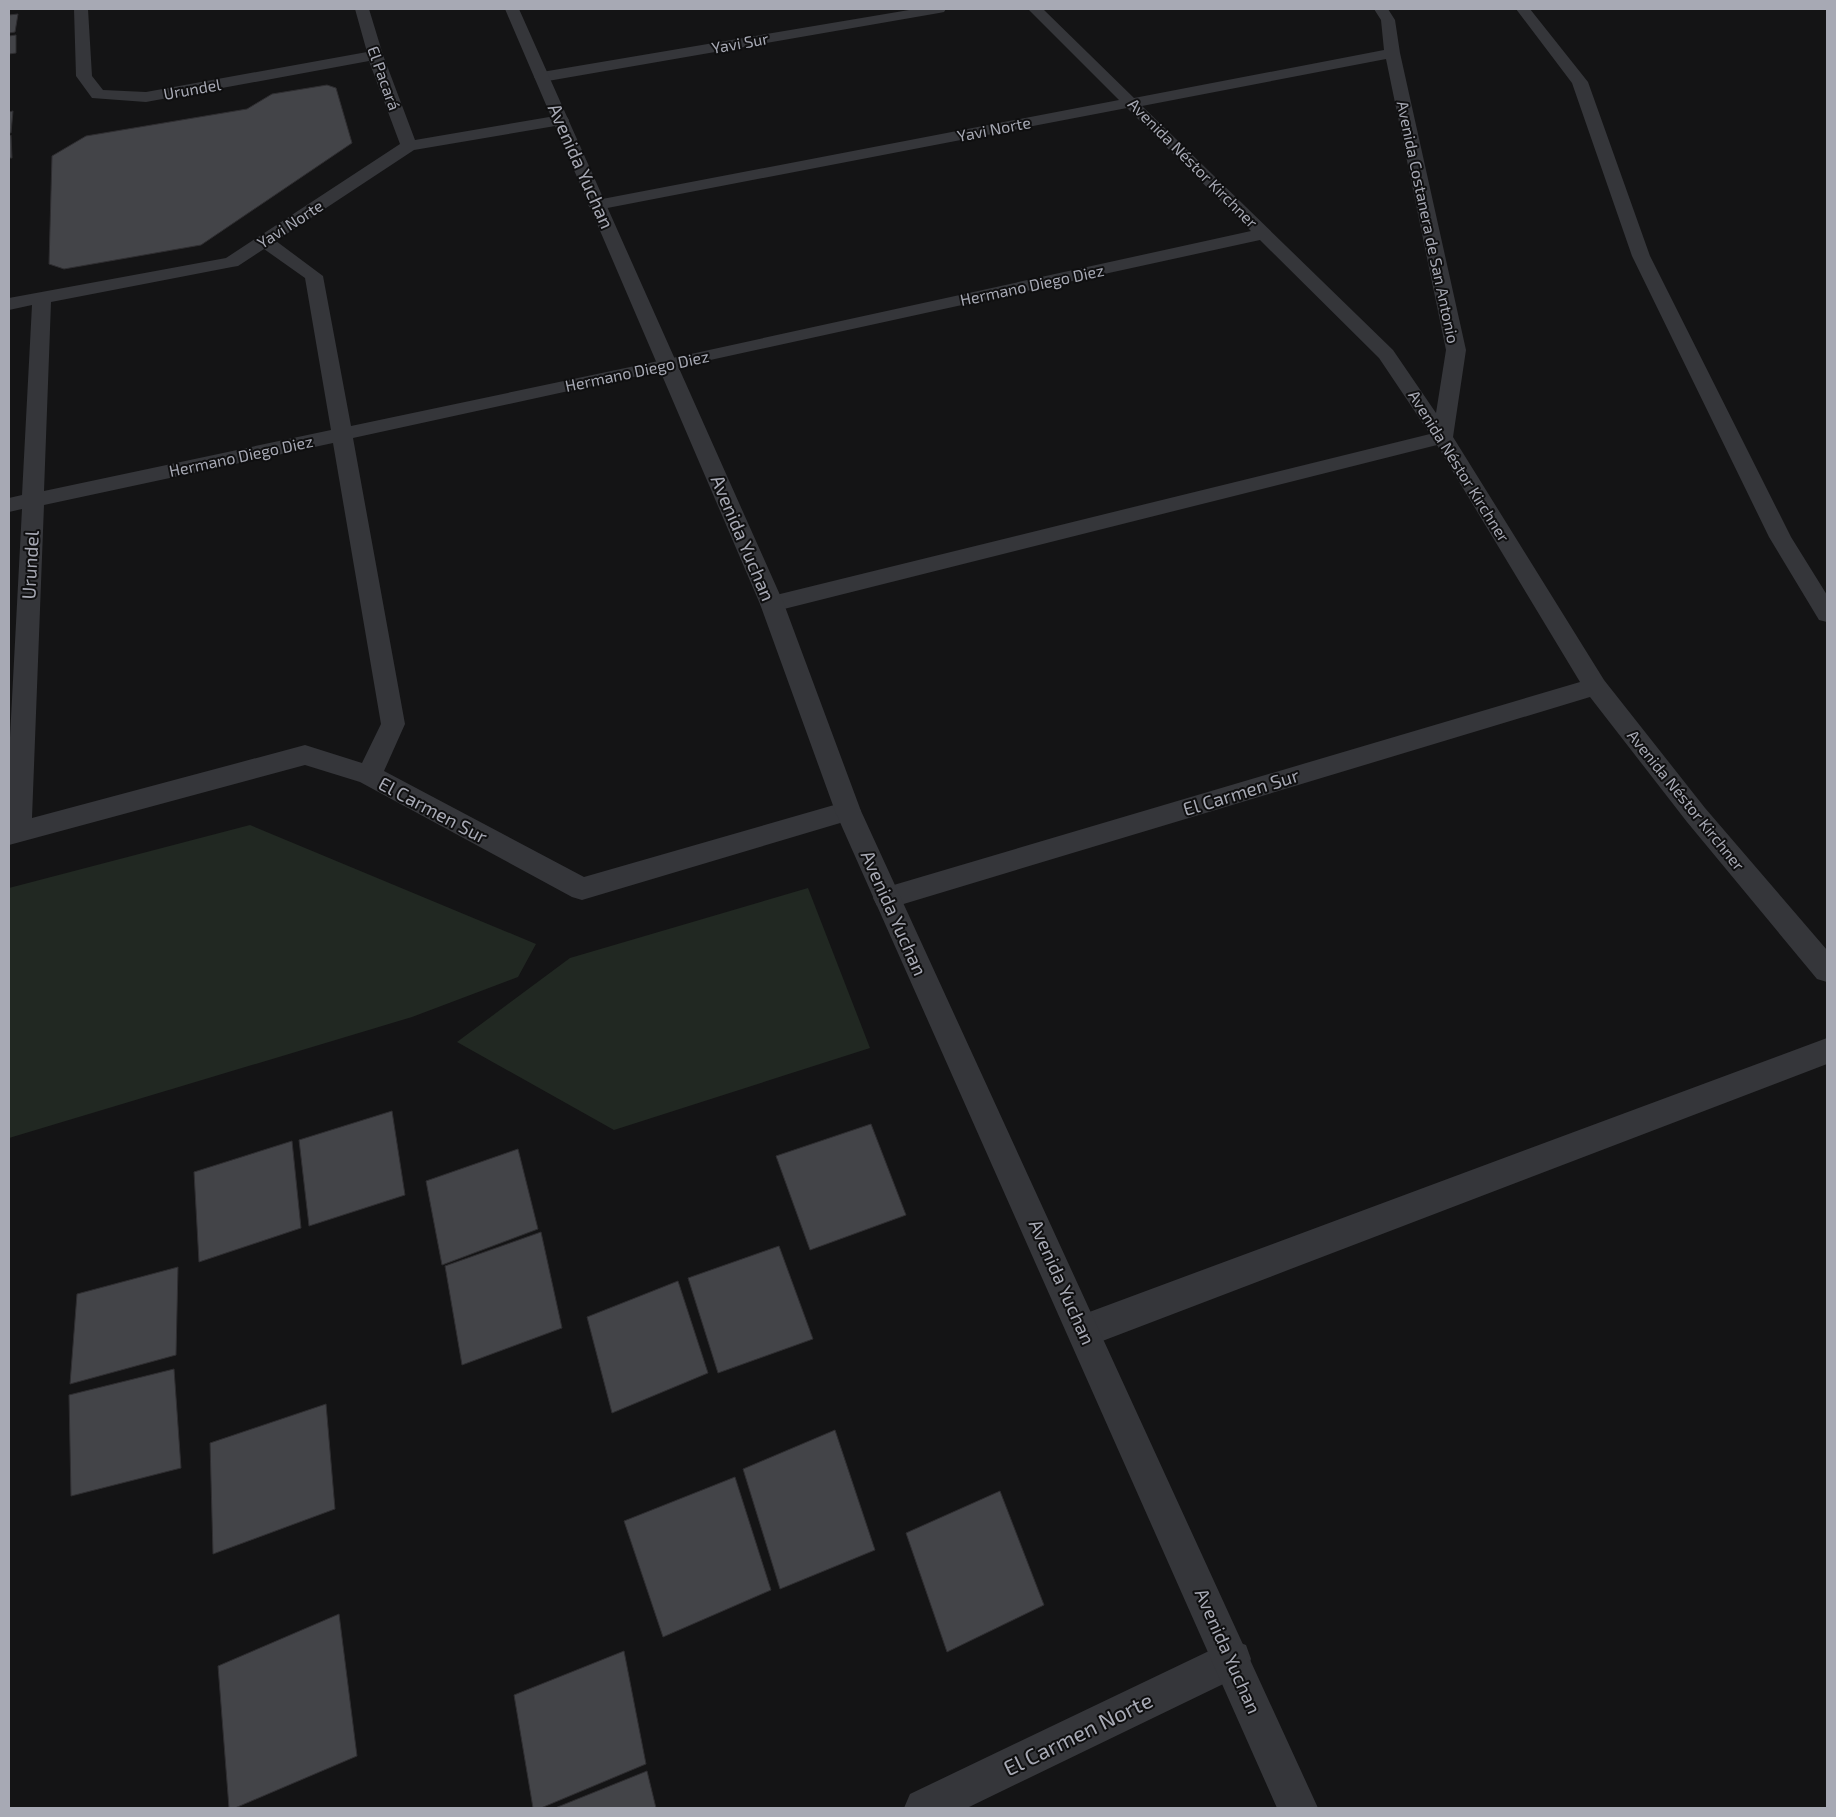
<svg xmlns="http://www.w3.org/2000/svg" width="1836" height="1817" font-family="'Exo 2',sans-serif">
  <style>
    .green { fill: #212822 }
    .building { fill: #434448; stroke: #2f2e31 }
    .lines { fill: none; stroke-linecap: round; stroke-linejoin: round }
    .minor { fill: #35363a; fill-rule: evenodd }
    .tertiary { fill: #35363a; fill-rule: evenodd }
    .labels { text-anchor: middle; stroke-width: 4; stroke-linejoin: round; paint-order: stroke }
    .far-street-label { font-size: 16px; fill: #a7a9b4; stroke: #0f0f10 }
    .street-label { font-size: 19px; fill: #a7a9b4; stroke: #0f0f10 }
    .near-street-label { font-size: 22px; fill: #a7a9b4; stroke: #0f0f10 }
  </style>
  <rect width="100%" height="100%" fill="#141415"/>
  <!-- green -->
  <path class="green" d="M250,825L536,944L518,977L412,1017L9,1138V888Z
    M808,888L870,1048L614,1130L457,1042L570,958Z"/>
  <!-- building -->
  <path class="building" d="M18,14L15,32L9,33V15Z
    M16,35V53L9,54V36Z
    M327,85L336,88L352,143L201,245L64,269L49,264L52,156L86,136L247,109L272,94Z
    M13,111L11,133H9V112Z
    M11,135L12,158H9V136Z
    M392,1111L405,1195L309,1226L299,1140Z
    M871,1124L906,1215L810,1250L776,1156Z
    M292,1141L301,1228L199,1262L194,1172Z
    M518,1149L538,1229L442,1265L426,1181Z
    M541,1232L562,1328L462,1365L445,1266Z
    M779,1246L813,1339L718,1373L688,1278Z
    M178,1267L176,1355L70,1384L77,1294Z
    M678,1281L708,1373L612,1413L587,1317Z
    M174,1369L181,1468L71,1496L69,1395Z
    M326,1404L335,1509L213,1554L210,1443Z
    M835,1430L875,1550L780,1589L743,1469Z
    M735,1477L771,1590L663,1637L624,1521Z
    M1000,1491L1044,1605L947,1652L906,1533Z
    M339,1614L357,1756L235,1808H229L218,1666Z
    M624,1651L646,1764L541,1808H533L514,1695Z
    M647,1771L656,1808H555Z"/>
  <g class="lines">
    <!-- minor -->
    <path class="minor" d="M74,9H88L92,76L103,90L146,92L367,52L355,9H369L383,55L415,140L561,115L567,117L569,120L567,123L561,125L414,150L276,241L323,276L351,426L668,359L1251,231L1127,108L597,210L591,209L588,205L591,201L597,200L1119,100L1028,9H1043L1134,98L1384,50L1381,20L1374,9H1388L1395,20L1400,53L1466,350L1453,437L1604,680L1705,808L1827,950V982L1817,979L1687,822L1590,697L887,909L877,906L873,898L877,890L887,887L1580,682L1437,445L772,612L764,610L760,604L764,598L772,596L1430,434L1379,358L1260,240L353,438L405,724L384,771L584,877L848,801L857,804L861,811L857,818L582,900L572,897L360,782L305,765L9,845V756L22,509L9,512V498L22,495L32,305L9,310V298L226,258L400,144L369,61L146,102L92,98L76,76ZM1386,59L1446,350L1436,413L1393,350L1142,106ZM264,249L305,278L331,430L44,491L51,302L232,267L238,266ZM333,443L381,724L362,763L305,745L32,818L44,505Z
      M915,9H946L944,12L939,13L542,82L537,80L534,77L537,74L542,72Z
      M1516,9H1530L1588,82L1650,256L1791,537L1827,595V622L1819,620L1769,537L1632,256L1572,83Z
      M1827,1038V1064L1084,1348L1072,1343L1067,1331L1072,1319L1084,1314Z
      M1232,1640L1246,1645L1251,1659L1246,1673L967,1808H904L910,1794Z"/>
    <!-- tertiary -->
    <path class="tertiary" d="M505,9H519L784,604L861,811L1318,1808H1277L835,811L760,604Z"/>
  </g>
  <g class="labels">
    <!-- far-street labels -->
    <g class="far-street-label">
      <text transform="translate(740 43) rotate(-10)" y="6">Yavi Sur</text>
      <text transform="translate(384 78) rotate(70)" y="6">El Pacará</text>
      <text transform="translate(192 89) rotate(-10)" y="6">Urundel</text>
      <text transform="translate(994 129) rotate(-11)" y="6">Yavi Norte</text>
      <text transform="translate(1193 163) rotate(45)" y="6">Avenida Néstor Kirchner</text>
      <text transform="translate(1428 222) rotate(78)" y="6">Avenida Costanera de San Antonio</text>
      <text transform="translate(290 224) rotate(-33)" y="6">Yavi Norte</text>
      <text transform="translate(1032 285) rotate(-12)" y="6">Hermano Diego Diez</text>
      <text transform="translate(637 371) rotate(-12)" y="6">Hermano Diego Diez</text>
      <text transform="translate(241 456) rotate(-12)" y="6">Hermano Diego Diez</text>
      <text transform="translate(1459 466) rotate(58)" y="6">Avenida Néstor Kirchner</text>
      <text transform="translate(1686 800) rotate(51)" y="6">Avenida Néstor Kirchner</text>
    </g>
    <!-- street labels -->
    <g class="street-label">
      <text transform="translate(581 166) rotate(66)" y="7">Avenida Yuchan</text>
      <text transform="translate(743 538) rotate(67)" y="7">Avenida Yuchan</text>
      <text transform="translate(30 565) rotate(-87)" y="7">Urundel</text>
      <text transform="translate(1241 792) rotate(-17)" y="7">El Carmen Sur</text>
      <text transform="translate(433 810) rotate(28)" y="7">El Carmen Sur</text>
      <text transform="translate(894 913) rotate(66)" y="7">Avenida Yuchan</text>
      <text transform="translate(1062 1282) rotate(66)" y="7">Avenida Yuchan</text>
      <text transform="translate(1228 1651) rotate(66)" y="7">Avenida Yuchan</text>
    </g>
    <!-- near-street labels -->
    <g class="near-street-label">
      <text transform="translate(1078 1734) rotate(-26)" y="8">El Carmen Norte</text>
    </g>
  </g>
  <!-- border -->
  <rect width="1836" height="1817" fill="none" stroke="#a7a9b4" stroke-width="20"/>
</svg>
